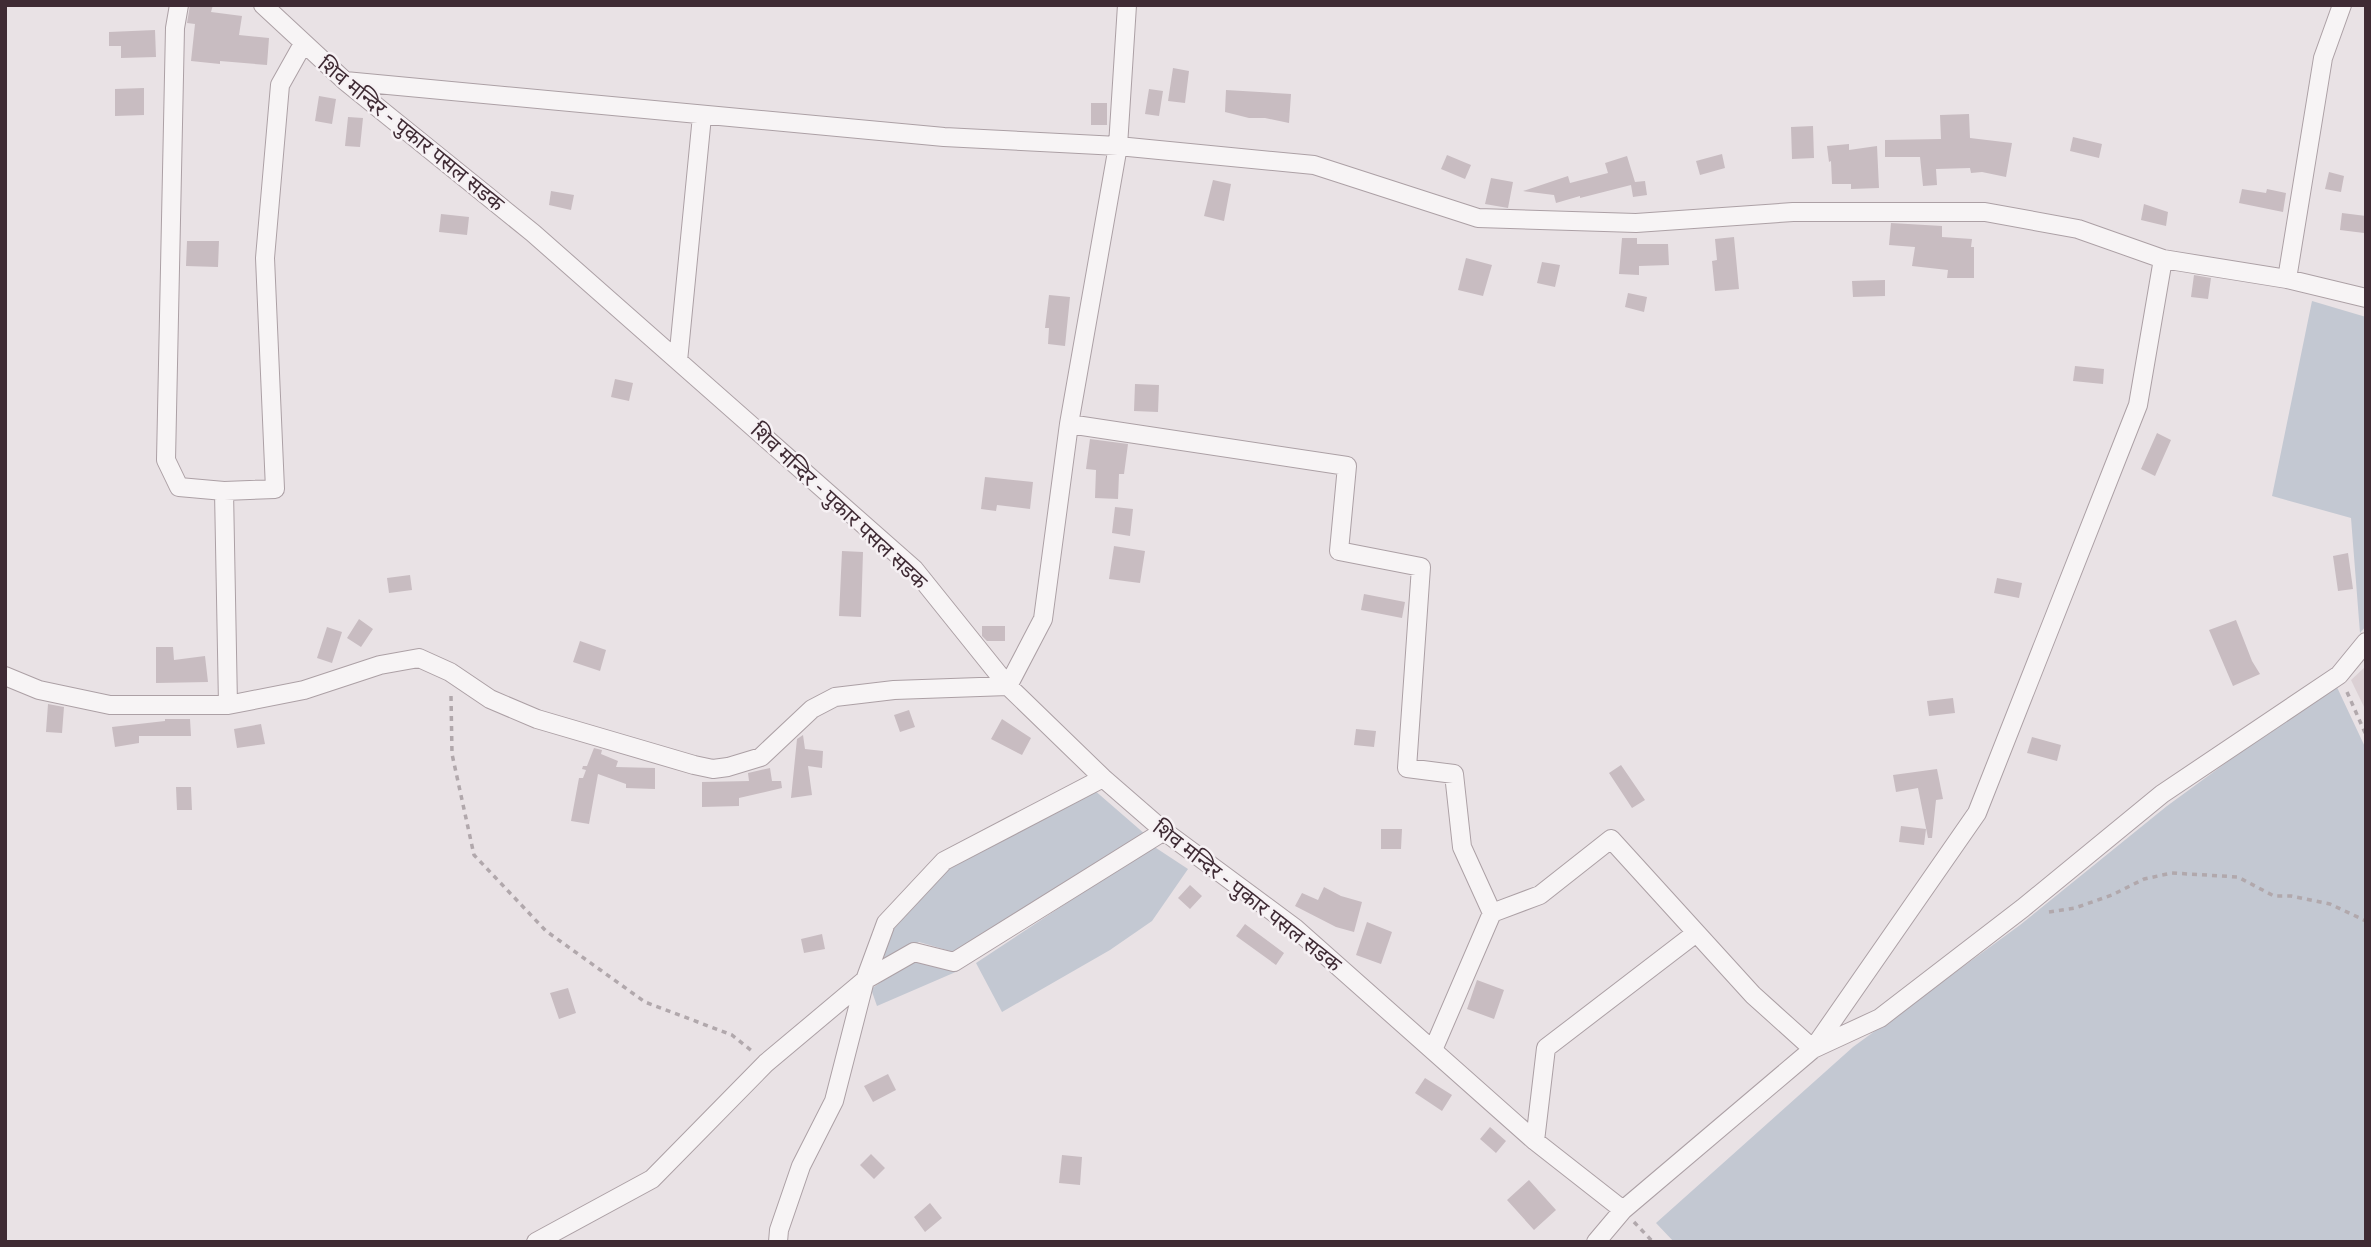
<svg xmlns="http://www.w3.org/2000/svg" width="2371" height="1247" font-family="'Fira Sans Condensed','Noto Sans Devanagari',sans-serif">
  <style>
    .built { fill: #dbd0d4 }
    .green { fill: #c3c8d2 }
    .building { fill: #c8bcc1 }
    .lines { fill: none; stroke-linecap: round; stroke-linejoin: round }
    .minor-casing { stroke: #aca0a5; stroke-width: 20 }
    .path { stroke: #b1a8ac; stroke-width: 3.5; stroke-dasharray: 5 5; stroke-linecap: butt }
    .minor { stroke: #f7f4f5; stroke-width: 18 }
    .labels { text-anchor: middle; stroke-width: 5; stroke-linejoin: round; paint-order: stroke }
    .street-label { font-size: 21px; fill: #3f2b34; stroke: #f6f1f4 }
  </style>
  <rect width="100%" height="100%" fill="#e9e2e5"/>
  <!-- built -->
  <path class="built" d="M2366,666V711L2351,680Z"/>
  <!-- green -->
  <path class="green" d="M2312,301L2366,317V626L2360,633L2351,518L2272,496Z
    M2335,683L2366,749V1242H1674L1656,1223L1853,1047L2020,925L2167,806Z
    M1093,789L1146,835L957,953L919,942L881,962L892,928L947,869Z
    M1153,846L1188,869L1152,921L1110,950L1002,1012L976,963Z
    M913,960L958,971L877,1006L871,989Z"/>
  <!-- building -->
  <path class="building" d="M190,5H213L211,12L242,16L239,35L269,38L267,65L220,61V64L191,61L195,24L187,23Z
    M155,30L156,57L121,58V46H109V32Z
    M1173,68L1189,71L1185,103L1168,101Z
    M144,88V115L115,116V89Z
    M1149,89L1163,91L1159,116L1145,114Z
    M1226,90L1291,94L1289,123L1265,118H1249L1225,112Z
    M319,96L336,99L332,124L315,121Z
    M1091,103H1107V125H1091Z
    M1969,114L1970,138L2012,143L2006,177L1982,172L1971,173L1970,168L1936,169L1937,185L1923,186L1920,157H1885V140L1941,139L1940,115Z
    M348,117L363,118L360,147L345,146Z
    M1813,126L1814,158L1792,159L1791,127Z
    M2073,137L2102,144L2099,158L2070,151Z
    M1849,144V150L1877,146L1879,188L1851,189V184H1832L1831,161L1829,162L1827,146Z
    M1722,154L1725,168L1700,175L1696,161Z
    M1447,155L1471,165L1465,179L1441,169Z
    M1627,156L1635,182L1645,181L1647,195L1633,197L1631,185L1580,198V196L1556,203L1554,195L1523,191L1568,176L1570,183L1608,173L1605,163Z
    M2329,172L2344,176L2341,192L2325,189Z
    M1491,178L1513,182L1508,208L1485,204Z
    M1213,180L1231,184L1224,221L1204,216Z
    M2242,189L2266,193L2267,189L2286,193L2283,212L2239,203Z
    M551,191L574,195L571,210L549,205Z
    M2144,204L2168,212L2166,226L2141,220Z
    M2342,213L2366,216L2364,233L2340,230Z
    M441,214L469,217L467,235L439,232Z
    M1891,223L1942,226V237L1972,239L1971,247H1974V278H1947L1948,270L1912,266L1915,247L1889,245Z
    M1734,237L1739,289L1715,291L1712,261L1717,260L1715,239Z
    M1622,238H1637V244H1668L1669,265L1639,266V275L1619,274Z
    M187,241H219L218,267L186,266Z
    M1466,258L1492,265L1483,296L1458,290Z
    M1542,262L1560,265L1555,287L1537,283Z
    M2194,275L2211,278L2208,299L2191,297Z
    M1885,280V296L1853,297L1852,281Z
    M1628,293L1647,297L1644,312L1625,307Z
    M1049,295L1070,297L1065,346L1048,344L1049,328H1045Z
    M2075,366L2104,369L2103,384L2073,381Z
    M615,379L633,383L629,401L611,397Z
    M1135,384L1159,385L1158,412L1134,411Z
    M2157,433L2171,440L2155,476L2141,469Z
    M1090,439L1128,444L1124,474H1119L1118,499L1095,498L1096,470L1086,469Z
    M985,477L1033,482L1030,509L997,505L996,511L981,509Z
    M1115,507L1133,509L1130,536L1112,533Z
    M1114,546L1145,551L1140,583L1109,579Z
    M842,551L863,552L861,617L839,616Z
    M2348,553L2353,589L2338,591L2333,556Z
    M410,575L412,590L389,593L387,578Z
    M1997,578L2022,583L2019,598L1994,593Z
    M1364,594L1405,602L1402,618L1361,610Z
    M359,619L373,629L361,647L347,638Z
    M2236,620L2252,661L2260,674L2233,686L2209,630Z
    M982,626H1005V641H987L982,636Z
    M327,627L342,632L332,663L317,658Z
    M580,641L606,650L600,671L573,662Z
    M156,647H173L174,660L205,656L208,682L156,683Z
    M1953,698L1955,713L1929,716L1927,701Z
    M48,704L64,707L62,733L46,732Z
    M909,710L915,727L900,732L894,715Z
    M165,719H190L191,736H139V743L115,747L112,727L165,721Z
    M1002,719L1031,738L1022,755L991,739Z
    M261,724L265,744L237,748L234,729Z
    M1356,729L1376,731L1374,747L1354,745Z
    M803,735L805,749L823,751L822,768L808,766L812,795L791,798L797,739Z
    M2032,737L2061,745L2057,761L2027,753Z
    M594,748L602,750L601,754L618,761L616,767L655,768V789L626,788V784L598,774L589,824L571,821L579,778H583L586,770L582,769L583,766H587Z
    M1621,765L1645,800L1632,808L1609,773Z
    M770,768L772,781H781L782,788L739,798V806L702,807V782L749,781L748,773Z
    M1937,769L1943,799L1936,800L1932,838H1928L1918,788L1896,792L1893,775Z
    M176,787H191L192,810H177Z
    M1901,826L1926,829L1924,845L1899,842Z
    M1381,829H1402L1401,849H1381Z
    M1190,885L1202,896L1190,909L1178,898Z
    M1324,887L1341,896L1362,902L1354,932L1336,927L1295,906L1302,893L1318,900Z
    M1367,922L1392,932L1381,964L1356,955Z
    M1245,924L1284,953L1276,965L1236,936Z
    M822,934L825,949L804,953L801,939Z
    M1477,980L1504,990L1494,1019L1467,1009Z
    M568,988L576,1013L559,1019L550,993Z
    M888,1074L896,1090L873,1102L864,1086Z
    M1425,1078L1452,1095L1442,1111L1415,1093Z
    M1490,1127L1506,1141L1496,1153L1480,1139Z
    M871,1154L885,1168L874,1179L860,1165Z
    M1062,1155L1082,1157L1080,1185L1059,1183Z
    M1529,1180L1556,1210L1534,1230L1507,1200Z
    M930,1203L942,1218L925,1232L914,1217Z"/>
  <g class="lines">
    <!-- minor casing -->
    <g class="minor-casing">
      <path id="minor" d="M179,5L175,28L166,460L179,487L224,491L228,705
        M263,5L345,81L533,233L914,569L1008,686L1103,778L1164,831L1295,928L1535,1141L1623,1210
        M345,81L944,137L1118,146L1314,165L1478,218L1636,223L1793,212H1985L2078,229L2163,259L2287,279L2366,298
        M2287,279L2323,58L2342,5
        M678,361L702,116
        M1069,424L1347,466L1339,551L1421,567L1407,768L1454,774L1462,847L1492,913L1433,1050
        M224,491L275,489L265,258L280,85L303,44
        M5,676L39,690L110,705H228L304,690L380,665L419,658L450,672L490,699L537,719L694,765L713,769L728,767L761,757L812,709L835,697L894,690L1008,686L1043,619L1069,424L1118,146L1127,5
        M1492,913L1540,895L1611,839L1753,995L1813,1049L1977,813L2138,405L2163,259
        M1535,1141L1546,1048L1696,933
        M536,1242L652,1179L766,1063L865,980L914,952L954,962L1164,831
        M778,1242L779,1230L801,1166L834,1101L865,980L886,923L944,861L1103,778
        M1596,1242L1623,1210L1813,1049L1880,1018L2023,908L2162,794L2339,675L2366,642"/>
    </g>
    <!-- path -->
    <path class="path" d="M2347,692L2366,735
      M451,696L452,754L474,855L546,931L645,1002L732,1035L752,1051
      M2049,912L2075,908L2112,895L2144,879L2172,873L2238,877L2274,896H2291L2330,904L2366,921
      M1634,1222L1653,1242"/>
    <!-- minor -->
    <use href="#minor" class="minor"/>
  </g>
  <g class="labels">
    <!-- street labels -->
    <g class="street-label">
      <text transform="translate(411 134) rotate(39)" y="7">शिव मन्दिर - पुकार पसल सडक</text>
      <text transform="translate(839 506) rotate(43)" y="7">शिव मन्दिर - पुकार पसल सडक</text>
      <text transform="translate(1247 896) rotate(38)" y="7">शिव मन्दिर - पुकार पसल सडक</text>
    </g>
  </g>
  <!-- border -->
  <rect width="2371" height="1247" fill="none" stroke="#3f2b34" stroke-width="14"/>
</svg>
